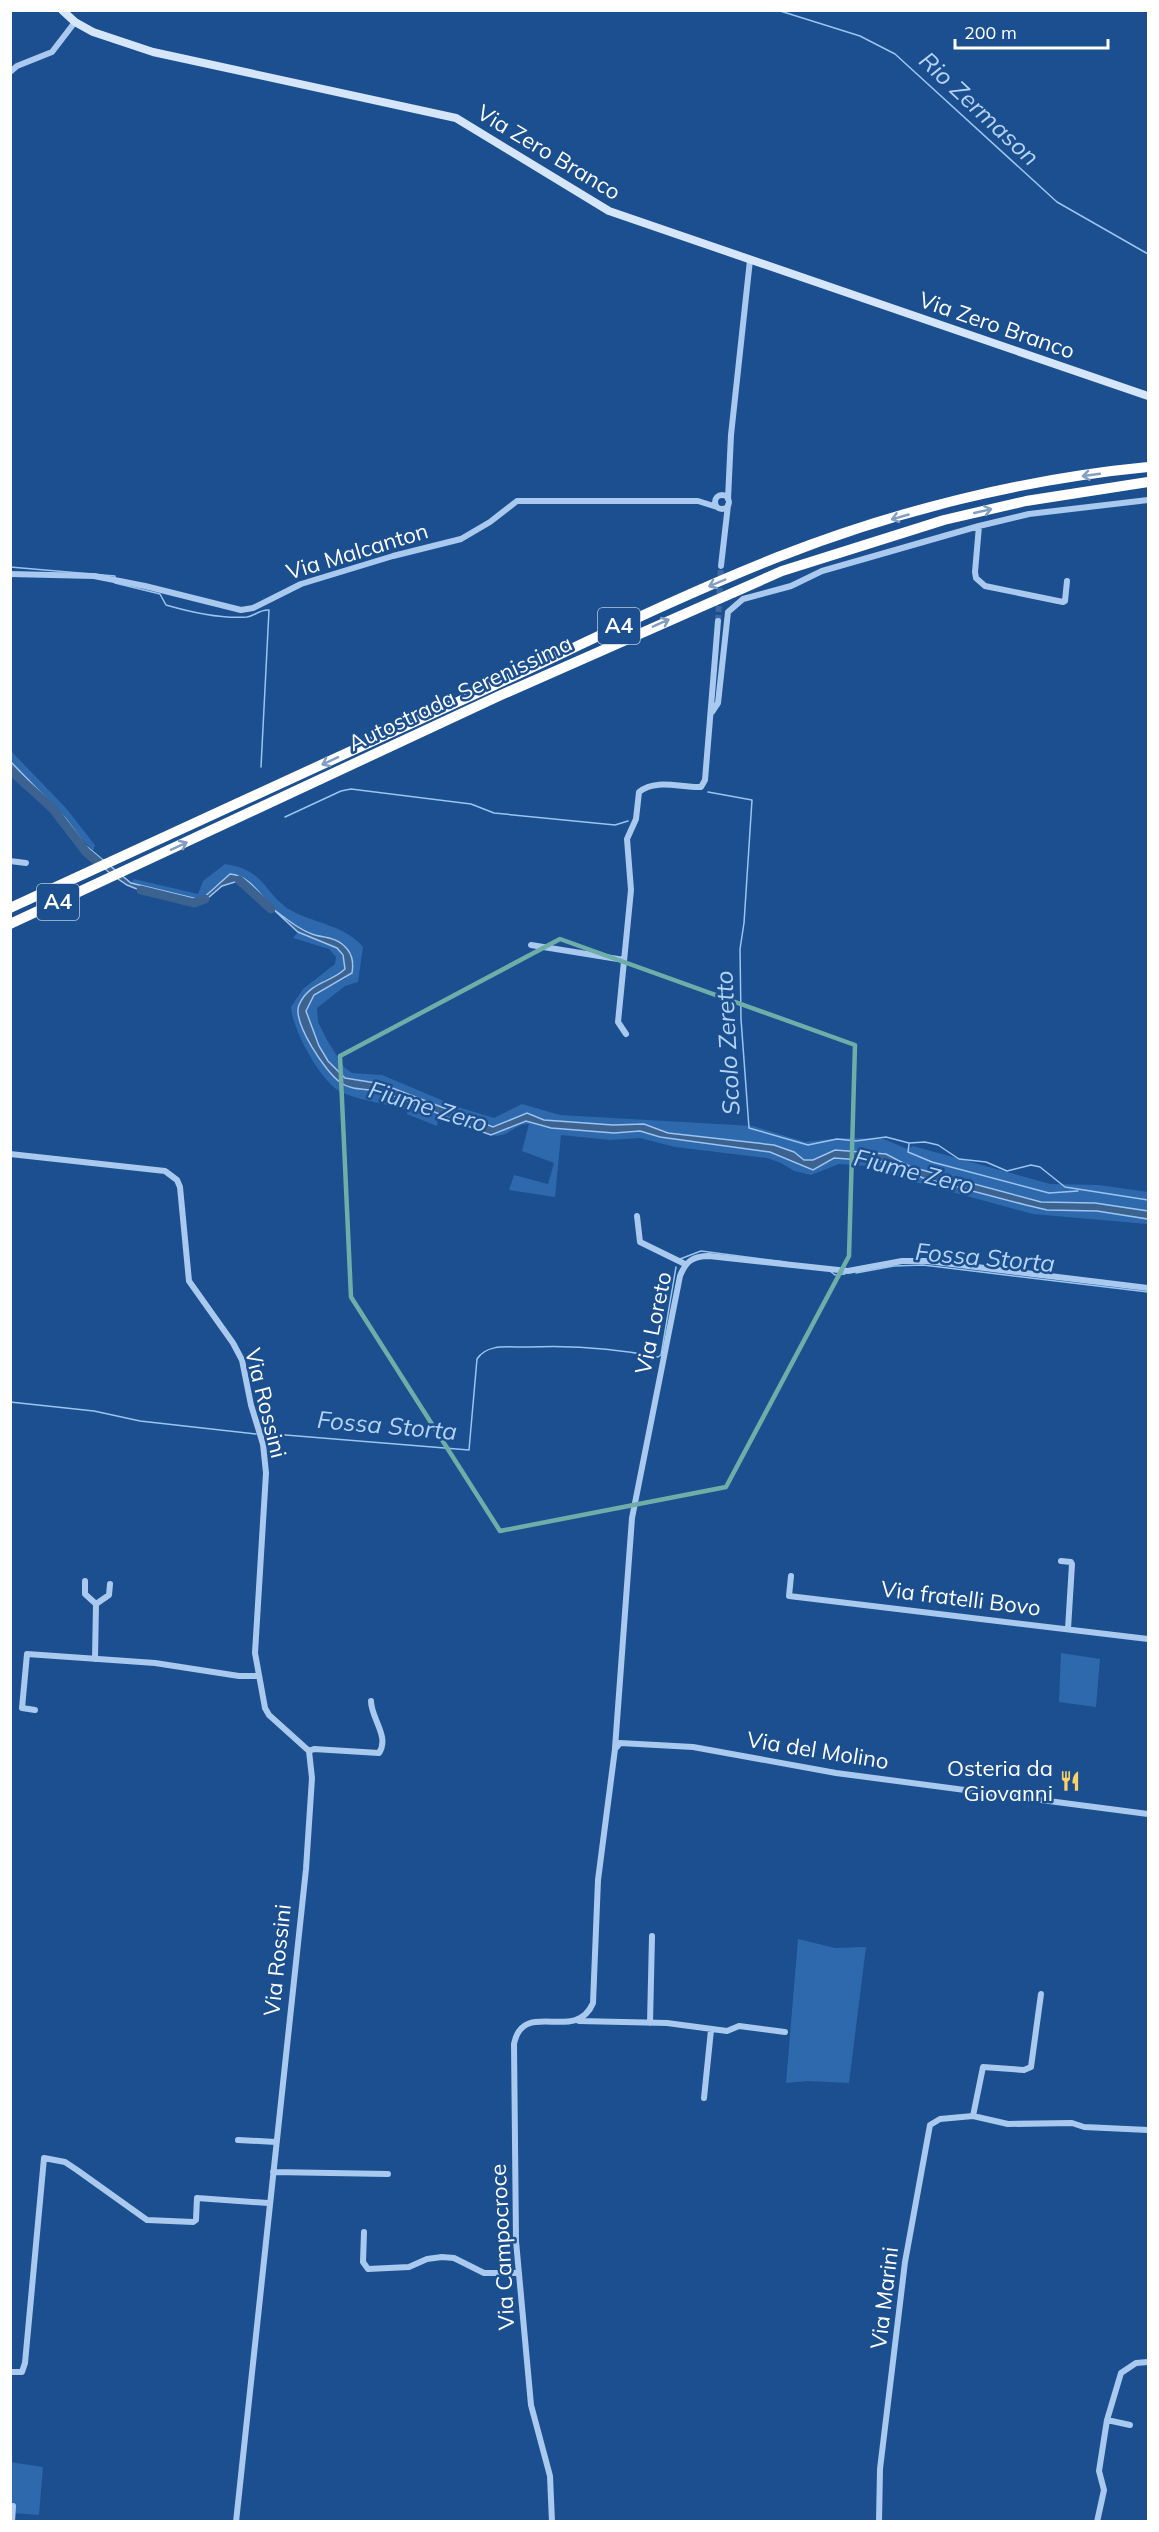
<svg xmlns="http://www.w3.org/2000/svg" width="1159" height="2532" font-family="Mulish,sans-serif">
  <style>
    .green { fill: #2e69ad }
    .water { fill: #3c6290; stroke: #9cc4f0; stroke-width: 1.5 }
    .lines { fill: none; stroke-linecap: round; stroke-linejoin: round }
    .stream { stroke: #9cc4f0; stroke-width: 1.5 }
    .river { stroke: #3c6290; stroke-width: 9 }
    .street-tunnel { stroke: #3d69a0; stroke-width: 6; stroke-dasharray: 6 3; stroke-linecap: butt }
    .street { stroke: #a9c9ee; stroke-width: 6 }
    .secondary { stroke: #d6e6fa; stroke-width: 8 }
    .highway { stroke: #fff; stroke-width: 10 }
    .oneway { stroke: #829ec1 }
    .marked { fill: none; stroke: #6fada8; stroke-width: 4.5; stroke-linejoin: round }
    .labels { text-anchor: middle; stroke-width: 5; stroke-linejoin: round; paint-order: stroke }
    .shield { fill: #1b4f8f; stroke: #bbcadd; stroke-width: 1.5 }
    .shield-label { font-size: 21px; font-weight: bold; fill: #fff }
    .street-label { font-size: 22px; fill: #fff; stroke: #1b4f8f }
    .poi-label { font-size: 22px; fill: #fff; stroke: #1b4f8f; text-anchor: end }
    .water-label { font-size: 24px; font-style: italic; fill: #b5d3f5; stroke: #1b4f8f }
  </style>
  <rect width="100%" height="100%" fill="#1b4f8f"/>
  <!-- green -->
  <path class="green" d="M11,751L65,807L95,845L93,851L11,761Z
    M225,864C267,870 263,894 292,911C315,923 346,926 363,947L358,982L345,986L317,1008L318,1022L327,1040L344,1067L352,1073L382,1075L458,1107L494,1118L522,1104L560,1115L753,1126L805,1142L841,1138L884,1139L907,1149L913,1146L1050,1184L1099,1185L1148,1192V1211L1095,1203L1041,1202L911,1167L886,1154L835,1150L813,1161L804,1160L794,1152L774,1145L668,1133L644,1124L613,1125L544,1120C525,1108 512,1122 493,1127L382,1084L345,1078L328,1061L319,1046L306,1011L314,995L346,978L354,964L325,936C288,933 267,895 239,875L215,886L201,900L131,883L134,879L198,894L203,881Z
    M298,932L337,947L346,963L343,972L324,980L298,1015L313,1050L328,1071L351,1088L378,1091L482,1132L438,1118L437,1126L407,1114V1110C386,1104 363,1101 343,1093C322,1085 292,1029 291,1007L303,989L335,964L336,957L329,949L293,938Z
    M526,1121L551,1128L614,1133L640,1131L660,1137L770,1152L813,1169L834,1158L889,1162L895,1166L1026,1205L1097,1211L1148,1219L1147,1224L1033,1214L904,1179L881,1167L839,1164L811,1175L794,1171L781,1163L767,1158L675,1147L640,1138L610,1140L561,1135L555,1197L509,1190L514,1175L548,1184L554,1163L522,1151L529,1124C514,1123 508,1139 492,1135Z
    M1061,1653L1100,1659L1096,1707L1059,1702Z
    M798,1939L835,1948L866,1947L849,2083L808,2081L786,2083Z
    M10,2462L43,2467L39,2515L11,2513Z"/>
  <!-- water -->
  <path class="water" d="M10,761L66,819L85,845L131,883L201,900L230,874C252,876 261,898 276,911C286,919 300,930 312,934C322,938 332,936 342,944C352,952 354,961 352,973L314,995L306,1011L319,1046L328,1061L345,1078L382,1084L493,1127L527,1113L544,1120L613,1125L644,1124L668,1133L774,1145L794,1152L804,1160H813L835,1150L886,1154L911,1167L1041,1202L1095,1203L1148,1211V1219L1097,1211L1047,1210L1026,1205L923,1178L889,1162L834,1158L813,1170L770,1152L660,1137L640,1131L614,1133L551,1128L526,1121L491,1135C454,1122 419,1103 381,1092C368,1088 352,1091 341,1083C326,1073 292,1022 299,1005C309,982 332,982 345,969L343,955L337,948L298,932L249,887L238,881L222,886L201,904L142,891L127,885L111,874L87,853L53,809L11,766Z"/>
  <g class="lines">
    <!-- stream -->
    <path class="stream" d="M777,10L860,36L895,54L1057,202L1148,254
      M10,567L115,576V578
      M115,583L160,594L166,605C190,612 221,619 247,617C255,616 260,609 269,610L261,767
      M708,792L752,800L744,923L740,949L741,1019L749,1128L808,1145L837,1139L856,1141L886,1137L909,1143L925,1142L938,1145L959,1159L986,1162L1007,1171L1031,1165L1040,1167L1065,1187L1148,1200
      M285,817L341,791L351,789L471,804L494,813L615,825L628,821
      M909,1144L908,1152L932,1162L1049,1193L1078,1191
      M680,1259L701,1251L786,1262
      M830,1271L835,1275L845,1274
      M856,1273L894,1266L923,1265L1148,1292
      M10,1402L94,1411L140,1421L256,1434
      M261,1433L469,1450L477,1359C488,1342 512,1348 529,1347C573,1345 614,1348 658,1357L661,1355L676,1267"/>
    <!-- river -->
    <path class="river" d="M10,770L53,809L86,852L99,863
      M239,880L271,909
      M141,890L194,903L205,899"/>
    <!-- street-tunnel -->
    <path class="street-tunnel" d="M718,621L721,566"/>
    <!-- street -->
    <path class="street" d="M10,72L17,66L52,52L75,22
      M715 502a7 7 0 1 1 14 0a7 7 0 1 1-14 0Z
      M728,499L731,435L750,260
      M979,526L975,572L976,578L985,586L1063,602L1065,601L1067,581
      M721,566L728,505
      M10,574L94,576L145,586L241,610L253,608L301,584L393,556L461,539L490,522L517,501H698L717,507
      M712,712L718,703L728,612L743,599L791,586L822,571L979,526L1029,514L1148,500
      M10,861L26,863
      M531,945L624,960
      M626,1034L618,1022L631,890L627,839L636,819L639,792C656,778 681,788 701,787L705,780L718,621
      M10,1154L165,1171L177,1180L180,1187L189,1281L233,1343L242,1360L251,1405L263,1444L266,1473L255,1653L265,1708L269,1715L309,1751L312,1778L306,1869L236,2522
      M637,1216L640,1242L685,1264
      M1061,1561L1071,1562L1072,1564L1068,1629
      M791,1576L789,1596L1148,1639
      M85,1581V1594L96,1604L95,1659
      M96,1604L109,1595L110,1584
      M35,1710L22,1708L27,1654L155,1663L239,1676H257
      M615,1748L632,1518L680,1276C686,1261 693,1256 709,1256L848,1271L902,1261H927L1148,1288
      M309,1751L314,1749L379,1753C390,1737 371,1718 371,1701
      M579,2021L667,2023L727,2031L739,2026L785,2032
      M650,2023L652,1936
      M704,2098L711,2030
      M973,2116L983,2067L1024,2070L1031,2067L1041,1994
      M238,2140L276,2142
      M273,2172L388,2174
      M364,2232L363,2262L368,2269L409,2267L427,2259L442,2257L454,2258L484,2273H519
      M10,2372H22L25,2363L44,2158L65,2162L77,2170L147,2220L193,2222L196,2220L197,2198L268,2203
      M1107,2420L1130,2425
      M12,2522L13,2506
      M552,2522L550,2476L531,2405L516,2241L514,2044C523,1998 576,2044 593,2003L598,1880L615,1749L620,1743L693,1747L836,1773L1148,1814
      M879,2522L880,2469L905,2262L930,2125L940,2119L973,2116L1008,2124L1072,2123L1084,2127L1148,2130
      M1097,2522L1104,2490L1099,2471L1107,2420L1121,2373L1136,2363L1148,2362"/>
    <!-- secondary -->
    <path class="secondary" d="M62,10L75,22L93,32L153,52L456,118L609,211L1148,396"/>
    <!-- highway -->
    <path class="highway" d="M10,908C169,835 328,762 486,689C583,644 679,596 778,557C895,511 1023,479 1148,467
      M10,924L501,695L782,571L944,520L1026,501L1148,482"/>
  </g>
  <!-- one-way arrows -->
  <defs><path id="oneway-shaft" d="M-6 0H5M1.5-3L5.5 0L1.5 3" fill="none" stroke-width="1.6" stroke-linecap="round" stroke-linejoin="round" transform="scale(1.5)"/></defs>
  <g class="oneway">
    <use href="#oneway-shaft" transform="translate(1091 475) rotate(172)"/>
    <use href="#oneway-shaft" transform="translate(983 511) rotate(-13)"/>
    <use href="#oneway-shaft" transform="translate(900 517) rotate(164)"/>
    <use href="#oneway-shaft" transform="translate(717 583) rotate(157)"/>
    <use href="#oneway-shaft" transform="translate(661 623) rotate(-24)"/>
    <use href="#oneway-shaft" transform="translate(330 761) rotate(155)"/>
    <use href="#oneway-shaft" transform="translate(179 846) rotate(-25)"/>
  </g>
  <!-- marked area -->
  <path class="marked" d="M560,939L855,1045L849,1256L726,1487L500,1531L351,1297L340,1056Z"/>
  <!-- icons -->
  <defs>
    <g id="restaurant-bare" transform="scale(1.62)"><path d="M-5-6h1v4h1v-4h1v4h1v-4h1v5L-1.5 .5V6h-2V.5L-5-1ZM5-6V6H3V1.5H1.5Q1.5-4 5-6Z" fill="#ffd166" stroke="#1b4f8f" stroke-width="2.5" paint-order="stroke"/></g>
  </defs>
  <g fill-rule="evenodd">
    <use href="#restaurant-bare" x="1070" y="1781"/>
  </g>
  <g class="labels">
    <!-- shield labels -->
    <g class="shield">
      <rect x="598" y="608" width="42" height="36" rx="4.5"/>
      <rect x="37" y="884" width="42" height="36" rx="4.5"/>
    </g>
    <g class="shield-label">
      <text x="619" y="633">A4</text>
      <text x="58" y="909">A4</text>
    </g>
    <!-- street labels -->
    <g class="street-label">
      <text transform="translate(549 152) rotate(31)" y="8">Via Zero Branco</text>
      <text transform="translate(997 325) rotate(19)" y="8">Via Zero Branco</text>
      <text transform="translate(357 551) rotate(-17)" y="8">Via Malcanton</text>
      <text transform="translate(460 693) rotate(-25)" y="8">Autostrada Serenissima</text>
      <text transform="translate(653 1323) rotate(-78)" y="8">Via Loreto</text>
      <text transform="translate(266 1403) rotate(76)" y="8">Via Rossini</text>
      <text transform="translate(961 1598) rotate(7)" y="8">Via fratelli Bovo</text>
      <text transform="translate(818 1750) rotate(9)" y="8">Via del Molino</text>
      <text transform="translate(277 1960) rotate(-84)" y="8">Via Rossini</text>
      <text transform="translate(502 2247) rotate(-93)" y="8">Via Campocroce</text>
      <text transform="translate(884 2298) rotate(-83)" y="8">Via Marini</text>
    </g>
    <!-- poi labels -->
    <g class="poi-label">
      <text x="1053" y="1776">Osteria da<tspan x="1053" dy="25">Giovanni</tspan></text>
    </g>
    <!-- water labels -->
    <g class="water-label">
      <text transform="translate(979 109) rotate(43)" y="8">Rio Zermason</text>
      <text transform="translate(728 1043) rotate(-93)" y="8">Scolo Zeretto</text>
      <text transform="translate(428 1107) rotate(17)" y="8">Fiume Zero</text>
      <text transform="translate(914 1172) rotate(14)" y="8">Fiume Zero</text>
      <text transform="translate(985 1258) rotate(5)" y="8">Fossa Storta</text>
      <text transform="translate(387 1426) rotate(5)" y="8">Fossa Storta</text>
    </g>
  </g>
  <!-- border -->
  <rect width="1159" height="2532" fill="none" stroke="#ffffff" stroke-width="24"/>
  <!-- scale -->
  <path d="M955 39v9h153v-9" fill="none" stroke="#ffffff" stroke-width="3"/>
  <text x="964" y="39" font-size="18" fill="#ffffff" stroke="#1b4f8f" stroke-width="4.5" paint-order="stroke">200 m</text>
</svg>
